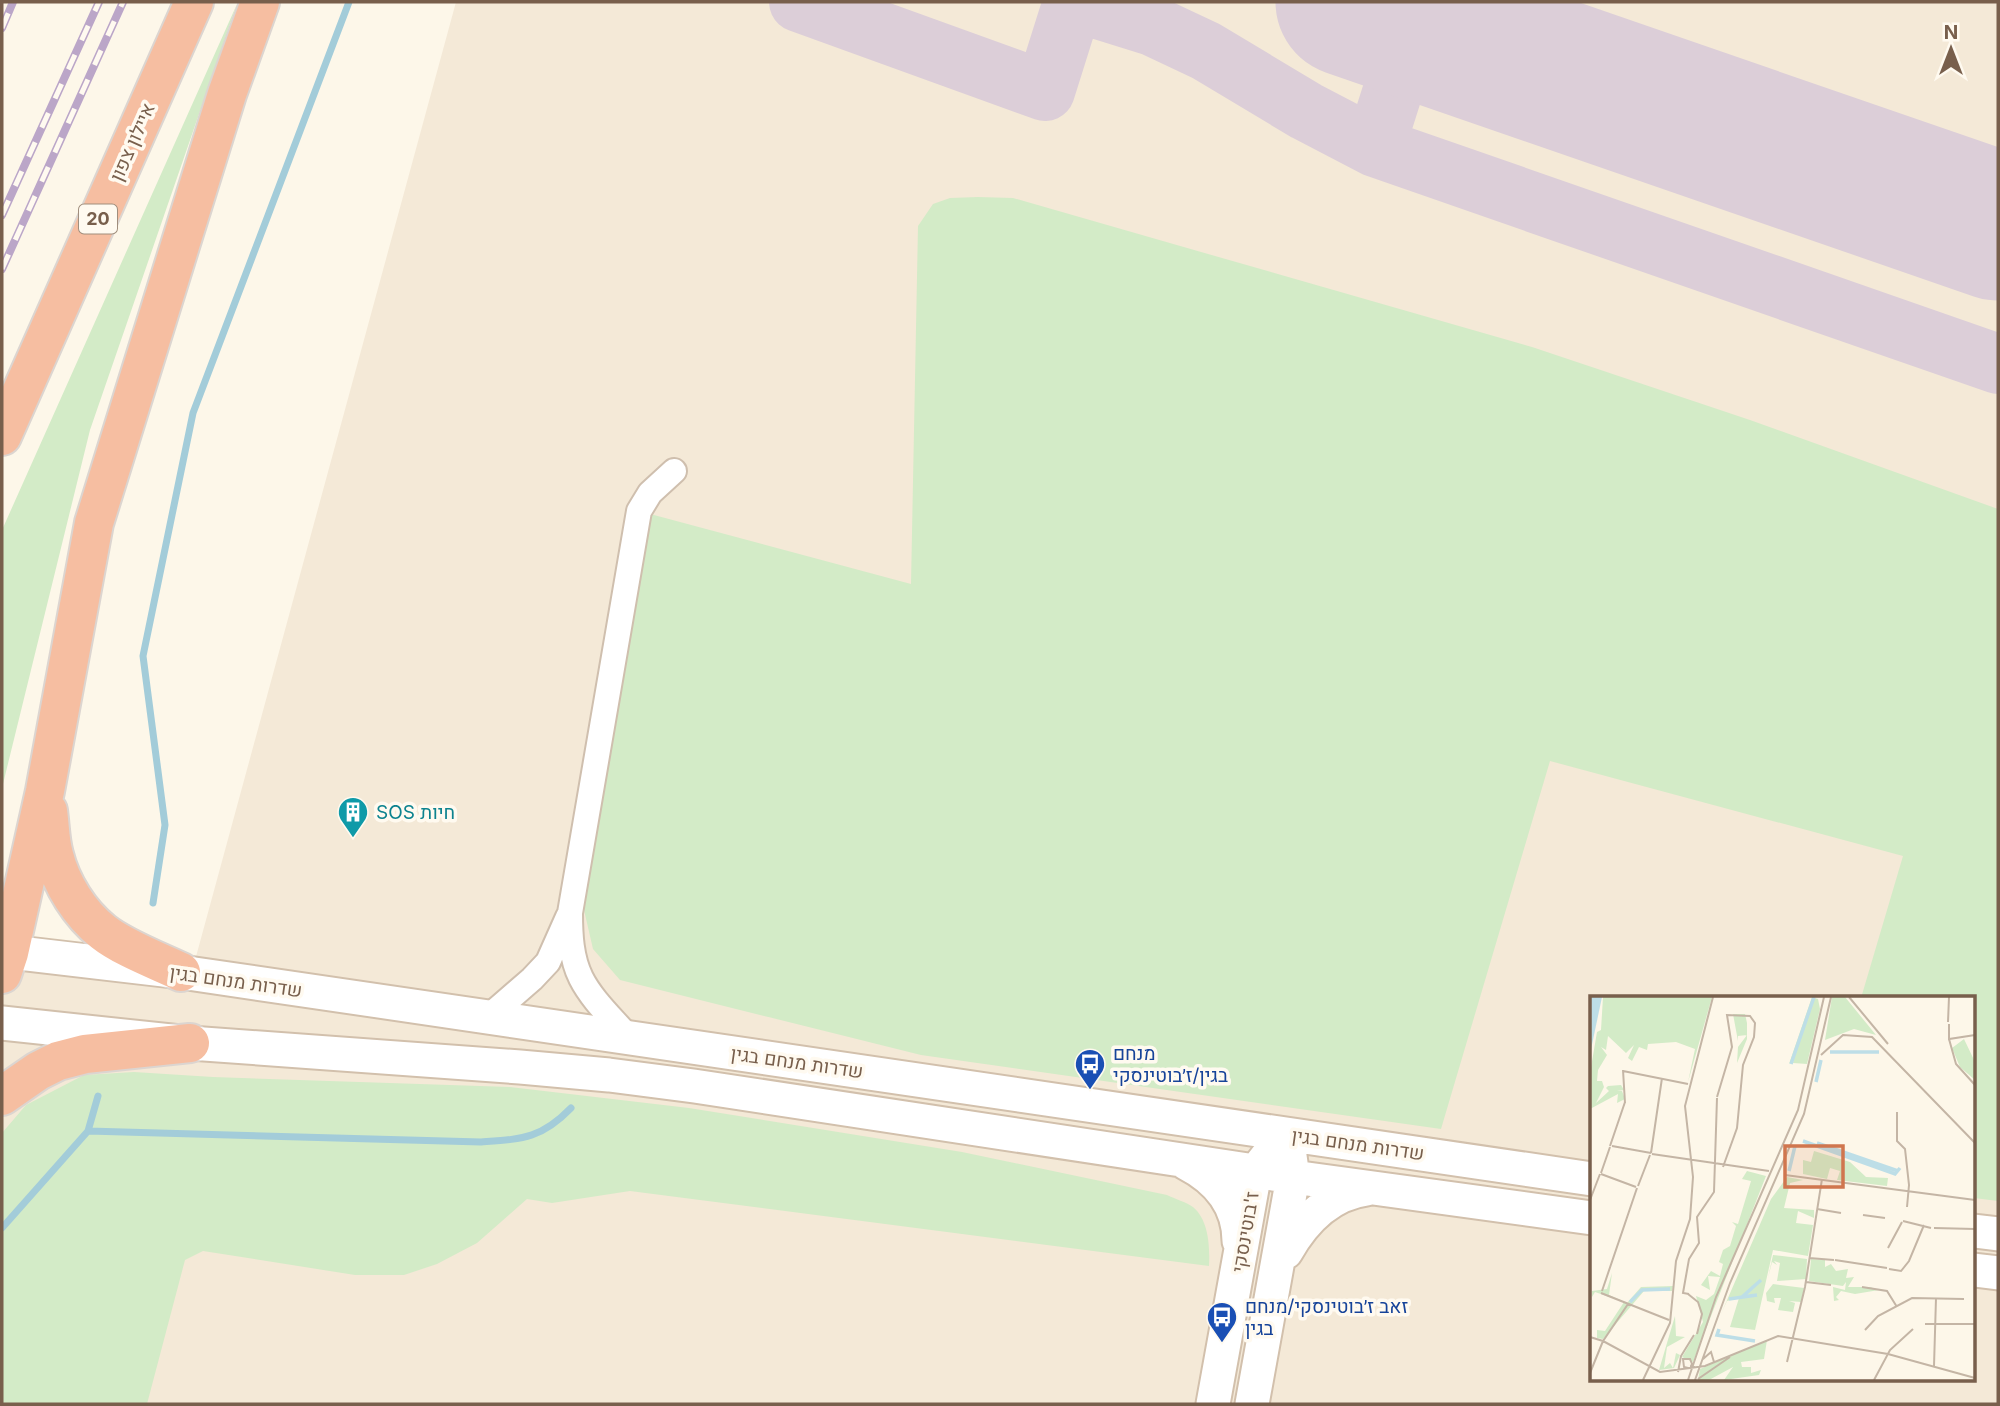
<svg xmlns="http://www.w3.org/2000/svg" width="2000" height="1406" font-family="Inter,Heebo,sans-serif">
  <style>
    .residential { fill: #f4e9d7; fill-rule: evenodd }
    .green { fill: #d3ebc7 }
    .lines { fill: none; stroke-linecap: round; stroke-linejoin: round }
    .stream { stroke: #a3ccd9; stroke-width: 7 }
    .taxiway { stroke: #dcced8; stroke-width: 60 }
    .runway { stroke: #dcced8; stroke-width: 149 }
    .street-casing { stroke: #cfbfae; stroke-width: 28 }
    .secondary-casing { stroke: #d2c0ac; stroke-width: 37 }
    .highway-casing { stroke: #dcd5d0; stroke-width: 42 }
    .street { stroke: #fff; stroke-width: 24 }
    .secondary { stroke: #fff; stroke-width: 33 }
    .highway { stroke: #f6bea1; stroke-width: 38 }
    .rail-casing { stroke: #bba6c8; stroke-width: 8 }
    .rail { stroke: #fffaf0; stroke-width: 5; stroke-dasharray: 16; stroke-linecap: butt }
    .labels { text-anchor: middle; stroke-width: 7; stroke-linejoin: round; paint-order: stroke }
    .shield { fill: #fffaf0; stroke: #a08e7d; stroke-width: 2 }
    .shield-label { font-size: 18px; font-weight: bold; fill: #785f4c }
    .street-label { font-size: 19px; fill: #785f4c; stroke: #fffaf0 }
    .culture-label { font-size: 19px; fill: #0d838f; stroke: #fffaf0; text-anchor: start }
    .transit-label { font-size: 19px; fill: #164399; stroke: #fffaf0; text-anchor: start }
    .inset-river { fill: none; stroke: #bddee7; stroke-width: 3.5 }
    .inset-road { fill: none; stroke: #c4b5a5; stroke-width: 2 }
    .view { fill: #d0764e; fill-opacity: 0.15; stroke: #d0764e; stroke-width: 3.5 }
    .inset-edge { fill: none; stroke: #785f4c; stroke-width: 3.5 }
  </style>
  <rect width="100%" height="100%" fill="#fdf7e9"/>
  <!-- residential -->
  <path class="residential" d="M456,2H1998V1404H2V937L194,964ZM1592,998H1974V1380H1592Z"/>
  <!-- green -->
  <path class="green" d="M237,4L90,430L2,788V530Z
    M978,197L1013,198L1532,347L1750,420L1998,509V1201L1974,1198V998H1861L1903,856L1550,761L1441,1129L921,1055L620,980L593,949L584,910L639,511L911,584L918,226L933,204L950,198Z
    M134,1072L213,1077L510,1087L689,1108L962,1152L1167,1195C1175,1199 1186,1202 1193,1207C1209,1220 1210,1248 1209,1266L630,1191L552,1203L527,1199L477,1243L437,1264L404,1275H355L203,1251L185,1260L147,1404H2V1133L26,1105L84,1075Z"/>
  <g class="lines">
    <!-- stream -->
    <path class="stream" d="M153,903L165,825L143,656L193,413L349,2
      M88,1131L481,1142C522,1139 541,1139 571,1108
      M2,1228L88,1131L98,1096"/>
    <!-- taxiway -->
    <path class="taxiway" d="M799,2L1045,91L1073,2
      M1076,2L1153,26L1206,51L1306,111L1375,147L1998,364
      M1375,147L1414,24"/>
    <!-- runway -->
    <path class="runway" d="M1350,2L1998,226"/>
    <!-- street casing -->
    <g class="street-casing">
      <path id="street" d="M487,1018L532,979L548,962L568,917
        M629,1038C613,1019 592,1000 581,978C571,958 570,934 570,913L639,511L650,493L674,471"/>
    </g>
    <!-- secondary casing -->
    <g class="secondary-casing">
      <path id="secondary" d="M2,951L181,972L1592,1179
        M2,1023L190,1043L520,1067L609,1075L694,1086L1293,1177L1592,1218
        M1186,1163C1217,1179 1239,1204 1239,1241
        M1974,1231L1998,1234
        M1286,1252C1304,1220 1329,1194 1367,1189
        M1974,1270L1998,1273
        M1213,1404L1255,1172L1269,1154
        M1252,1404L1293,1177L1290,1156"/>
    </g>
    <!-- highway casing -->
    <g class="highway-casing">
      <path id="highway" d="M2,436L194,2
        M48,811C50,825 50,841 54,855C61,884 80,914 103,932C123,948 158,961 181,972
        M2,974L9,953L45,791L94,523L227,94L260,2
        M2,1096L38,1071L58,1061L85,1054L190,1043"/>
    </g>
    <!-- street -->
    <use href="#street" class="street"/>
    <!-- secondary -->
    <use href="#secondary" class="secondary"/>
    <!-- highway -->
    <use href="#highway" class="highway"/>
    <!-- rail casing -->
    <g class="rail-casing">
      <path id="rail" d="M2,28L13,2
        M2,215L99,2
        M2,269L123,2"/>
    </g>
    <!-- rail -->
    <use href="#rail" class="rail"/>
  </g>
  <!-- icons -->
  <defs>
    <g id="building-pin" transform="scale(1.575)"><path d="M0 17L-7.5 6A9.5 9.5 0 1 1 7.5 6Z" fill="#0f9aa8" stroke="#fffaf0"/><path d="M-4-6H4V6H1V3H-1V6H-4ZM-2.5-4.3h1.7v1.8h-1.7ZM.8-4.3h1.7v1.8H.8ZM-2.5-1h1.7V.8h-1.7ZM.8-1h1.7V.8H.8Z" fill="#fff"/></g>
    <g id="bus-pin" transform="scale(1.575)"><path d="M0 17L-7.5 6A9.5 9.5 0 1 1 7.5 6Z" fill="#1a4fb4" stroke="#fffaf0"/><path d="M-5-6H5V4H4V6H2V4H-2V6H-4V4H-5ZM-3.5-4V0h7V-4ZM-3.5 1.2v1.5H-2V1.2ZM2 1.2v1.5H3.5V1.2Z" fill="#fff"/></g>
  </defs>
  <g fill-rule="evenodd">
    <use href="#building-pin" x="353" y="812"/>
    <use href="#bus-pin" x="1090" y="1064"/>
    <use href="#bus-pin" x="1222" y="1317"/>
  </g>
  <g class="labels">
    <!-- shield labels -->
    <rect class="shield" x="79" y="204.5" width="38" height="29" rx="5"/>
    <g class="shield-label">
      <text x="98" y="225">20</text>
    </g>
    <!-- street labels -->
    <g class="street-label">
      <text transform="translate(132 142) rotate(-66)" y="7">איילון צפון</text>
      <text transform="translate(236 981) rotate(8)" y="7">שדרות מנחם בגין</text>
      <text transform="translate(797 1062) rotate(8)" y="7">שדרות מנחם בגין</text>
      <text transform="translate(1358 1144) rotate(8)" y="7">שדרות מנחם בגין</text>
      <text transform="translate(1245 1232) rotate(-80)" y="7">ז'בוטינסקי</text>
    </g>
    <!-- culture labels -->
    <g class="culture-label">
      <text x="376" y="819">SOS חיות</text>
    </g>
    <!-- transit labels -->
    <g class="transit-label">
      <text x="1113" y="1060">מנחם<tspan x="1113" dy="22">בגין/ז׳בוטינסקי</tspan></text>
      <text x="1245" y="1313">זאב ז׳בוטינסקי/מנחם<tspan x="1245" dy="22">בגין</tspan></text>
    </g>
  </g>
  <!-- overview -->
  <g transform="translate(1590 996)">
    <rect width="385" height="385" fill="#fdf7e9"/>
    <path d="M13,1H122L98,86L105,53L86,46L58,48L57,54L49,51L42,65L38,62L44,49L36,57L18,40L16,54L11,51L17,59L8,74L7,85H12L14,91L6,107L19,95L16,92L18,90L31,89L34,94L27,95H32L35,103L27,107L28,98L0,113V77L7,36L11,34ZM222,1L228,3L230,13L217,68L203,67L204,62L199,68ZM242,1H255L286,39L264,33L235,44ZM143,18H155L157,27V43L147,67L148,51L157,39L148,40V45ZM374,43L385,66V84L370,71L362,52ZM224,155L260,166L276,181L298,182L297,190L247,184L250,175L240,172L237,183L213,178V164L221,166ZM157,175L176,180L103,366L92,361L113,326L106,300L116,304L124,298L130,281L118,280L120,294L111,289L121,275L130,280L133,268L129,266L133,254L140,250L146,230L142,226L148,228L161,185L152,183ZM197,181L213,184L200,187L194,212L224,214V222L208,215L206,227L223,229L218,260L183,254L165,334L140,331L149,302L137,305L131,318L181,203ZM183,259L217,263L216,283L187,285L190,267L184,265L187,269L182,266L178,282ZM221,263L235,264V271L241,268L246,275L258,273L256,282L264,281L258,291H280L289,294L265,298L251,295L246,301L249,304L244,305L243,291L255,294L256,286L253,290L219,285ZM22,277L19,299L37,307L51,291L83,290L82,295H54L13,343L7,342V334L15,335L34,306L5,296L2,301V295L17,293ZM183,288L214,292L211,306L199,305L205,307L203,316L188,314L191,302H184L185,307L177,305L176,297ZM85,320L86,340L95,341L77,351L74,372L80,367L83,372L86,357L90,359L84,372L69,374ZM177,344L174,363L151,366L152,371H161V377L171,374L169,379L134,384L143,371L119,384H108L110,373Z" fill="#d3ebc7"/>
    <path d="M0,1H12L0,58Z" fill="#bddee7"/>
    <path class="inset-river" d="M240,56H289M201,68L224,1M226,86L231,64M213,145L305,178L310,172M227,147L308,175M199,175L205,150M152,301L171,284M139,303L167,299M40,306L52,294L80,293M129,333L127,339L165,345"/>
    <path class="inset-road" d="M259,1L298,48M358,26L359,1M359,28V43L385,39M359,43L366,68L385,89M231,59L253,39L282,41L385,147M33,74L35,107M33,75L98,88M127,101L142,51L137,19L160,20L165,27L164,41L153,69L147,132L133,171M307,116V145L315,153L319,189L317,211M20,150L35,106M22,150L61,157M61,157L72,82M62,158L179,175M11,177L20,151M11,178L46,191M195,179L385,204M48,190L60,159M0,204L10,178M227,213L251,217M273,219L295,222M313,225L341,232M344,232L385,233M298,252L312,226M219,262L244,264M245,264L297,272M299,273L311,275L319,265L334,229M216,286L241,289M272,291L297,295L307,311M12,295L47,192M11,297L79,324M98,298L108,306L112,318L107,338M99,298L93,297L99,263L109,247L107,221L124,196L127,102M335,328H385M275,334L288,320L322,302L374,303M0,341L13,345L38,308M113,363L121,356L124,366M197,366L215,291L232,183M344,370L346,302M101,373V370L102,368L100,363H93L94,371L98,372H102L105,371M88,376L91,360L104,339M0,377L13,345L70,376L115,370L188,340L298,358L385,382M108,383L140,361M53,384L80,327L86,265L100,223L103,181L95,110L123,1M98,384L126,301L208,114L234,1M105,384L140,287L214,118L241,1M284,384L300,354L323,333"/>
    <path class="view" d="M195,150H253V191H195Z"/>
    <rect width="385" height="385" class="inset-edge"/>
  </g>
  <!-- border -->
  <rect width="2000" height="1406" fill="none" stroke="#785f4c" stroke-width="7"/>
  <!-- north arrow -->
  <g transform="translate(1951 49)" stroke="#fffaf0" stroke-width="5" paint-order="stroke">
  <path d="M0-5L12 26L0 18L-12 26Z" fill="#785f4c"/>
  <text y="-10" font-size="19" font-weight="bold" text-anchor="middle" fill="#785f4c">N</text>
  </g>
</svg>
